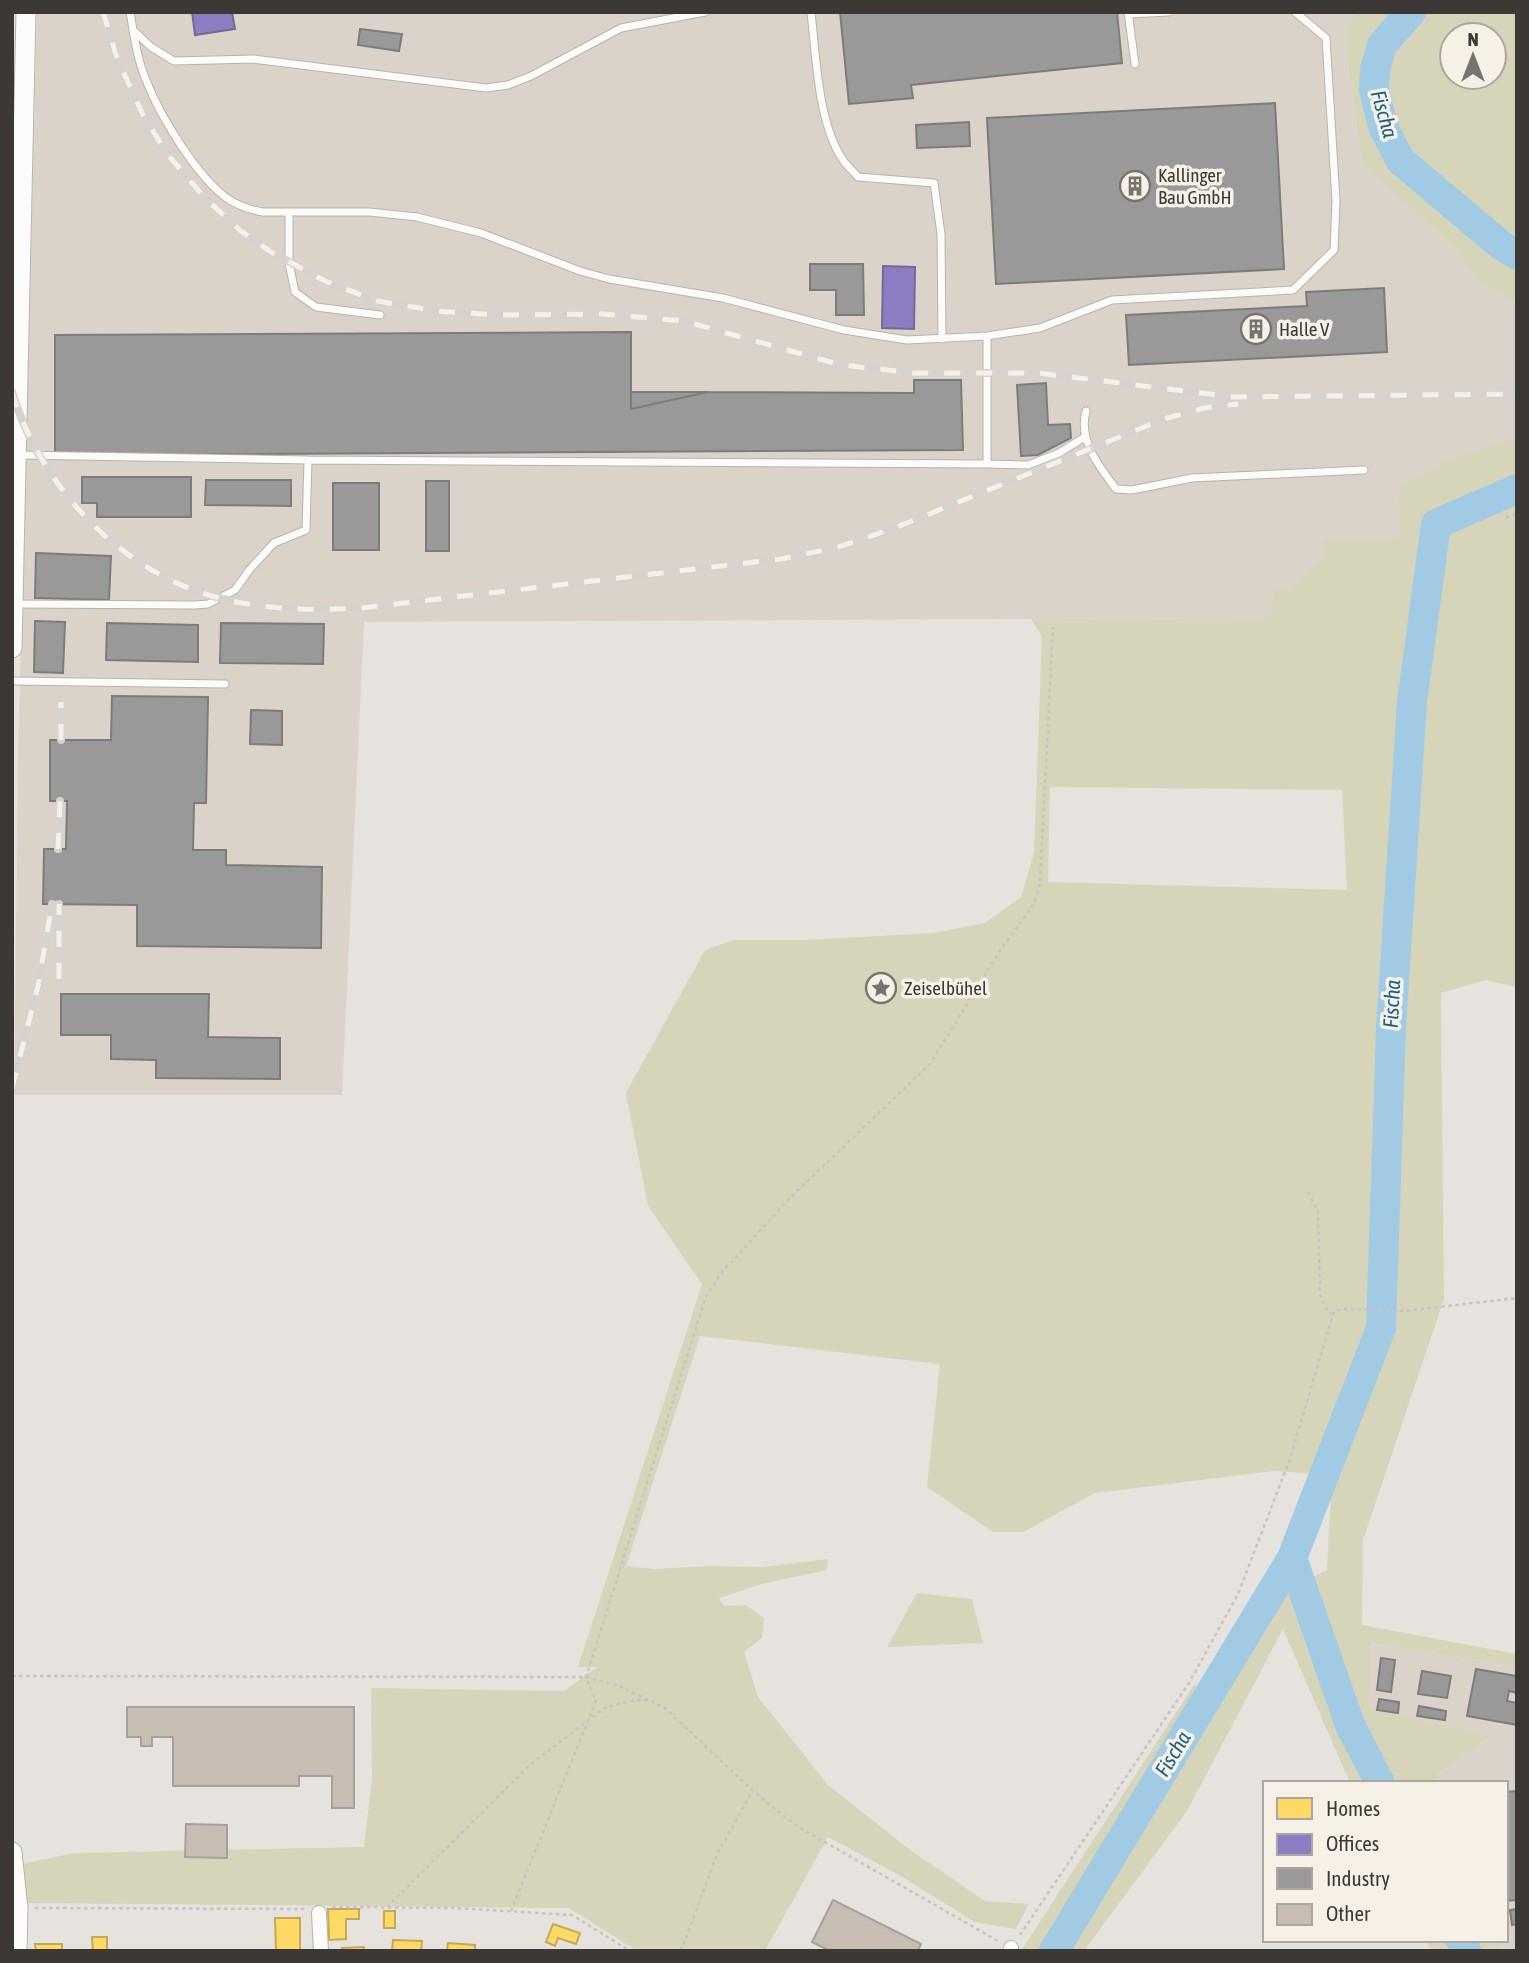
<svg xmlns="http://www.w3.org/2000/svg" width="1529" height="1963" font-family="'Asap Condensed',sans-serif">
  <style>
    .built { fill: #dbd3ca }
    .green { fill: #d6d5ba; fill-rule: evenodd }
    .homes { fill: #ffd966; stroke: #c4a957; stroke-width: 2 }
    .offices { fill: #8e7cc3; stroke: #756898; stroke-width: 2 }
    .industry { fill: #999; stroke: #7d7c7b; stroke-width: 2 }
    .lines { fill: none; stroke-linecap: round; stroke-linejoin: round }
    .river { stroke: #a1cbe4; stroke-width: 30 }
    .building { fill: #c7bdb2; stroke: #a5a29e; stroke-width: 2 }
    .lane-casing { stroke: #b7b4b0; stroke-width: 9 }
    .street-casing { stroke: #b7b4b0; stroke-width: 16 }
    .secondary-casing { stroke: #b7b4b0; stroke-width: 21 }
    .path { stroke: #c5c4c2; stroke-width: 2.5; stroke-dasharray: 3.5 3.5; stroke-linecap: butt }
    .lane { stroke: #fbfbfa; stroke-width: 7 }
    .street { stroke: #fbfbfa; stroke-width: 14 }
    .secondary { stroke: #fbfbfa; stroke-width: 19 }
    .rail-casing { stroke: #d4d3d1; stroke-width: 8 }
    .rail { stroke: #f7f0e7; stroke-width: 5; stroke-dasharray: 16; stroke-linecap: butt }
    .labels { text-anchor: middle; stroke-width: 7; stroke-linejoin: round; paint-order: stroke }
    .poi-label { font-size: 19px; fill: #3b3835; stroke: #f7f0e7; text-anchor: start }
    .water-label { font-size: 21px; font-style: italic; fill: #165f83; stroke: #f7f0e7 }
  </style>
  <rect width="100%" height="100%" fill="#e6e2de"/>
  <!-- built -->
  <path class="built" d="M37,12H1356L1347,26V58L1362,163L1452,247L1480,282L1517,304V439L1505,444L1400,539H1324V557L1288,590L1270,618L364,622L342,1095H14L18,759Z
    M1369,1643L1517,1667V1951H1501L1496,1940H1506V1783H1436L1439,1773L1491,1737L1369,1709Z"/>
  <!-- green -->
  <path class="green" d="M1356,12H1517V304L1480,282L1452,247L1362,163L1347,58V26ZM1452,35H1494V77H1452Z
    M1517,439V987L1485,980L1441,993L1444,1299L1363,1540L1362,1625L1517,1654V1667L1370,1643L1369,1709L1492,1736L1439,1773L1436,1783H1350L1283,1629L1187,1811L1084,1951H1021L1194,1685L1223,1688L1280,1593L1327,1570L1332,1475L1275,1471L1095,1493L1023,1532H993L927,1487L940,1364L700,1336L626,1566L654,1569L710,1566L763,1567L828,1559L827,1570L761,1584L719,1598L724,1606L746,1605L764,1618L762,1638L744,1652L758,1697L828,1785L910,1850L985,1901L1029,1904L1016,1929L975,1922L899,1875L828,1837L765,1951H637L569,1908L25,1903L17,1865L74,1853L364,1847L372,1778L371,1688L564,1691L597,1667H578L702,1284L648,1206L626,1093L705,950L733,940H808L933,933L985,923L1021,897L1034,853L1042,637L1031,619L1270,618L1274,591L1288,590L1324,557V539L1400,538L1399,487L1454,457ZM1050,787L1342,790L1347,890L1048,882Z
    M917,1593L972,1599L983,1643L887,1647Z
    M1426,1940H1496L1501,1951H1432Z"/>
  <!-- homes -->
  <path class="homes" d="M328,1909H359V1919H346V1939L329,1940Z
    M384,1911H395V1928H384Z
    M275,1918H300V1951H276Z
    M553,1924L580,1933L576,1944L558,1938L555,1946L546,1942Z
    M92,1937H107V1951H93Z
    M393,1940L422,1941L421,1951H392Z
    M448,1943L475,1945V1951H447Z
    M35,1944H62V1951H36Z
    M364,1947V1951H342V1948Z"/>
  <!-- offices -->
  <path class="offices" d="M192,12H232L235,29L195,35Z
    M883,266L915,267L914,329L882,328Z"/>
  <!-- industry -->
  <path class="industry" d="M840,12H1117L1122,63L911,85L913,98L849,104Z
    M360,29L402,34L399,51L358,45Z
    M1275,103L1284,269L996,284L987,118Z
    M969,122L970,146L917,148L916,125Z
    M810,264H863L864,315H836V290H810Z
    M1384,288L1387,352L1129,365L1126,315L1307,306L1306,292Z
    M631,332V409L708,392L914,393V380H961L963,450L55,455V335Z
    M1046,383L1048,425L1070,424L1071,438L1038,455L1021,456L1017,385Z
    M631,392H708L631,409Z
    M82,477H191V517H97V503H82Z
    M206,480H291V506L205,505Z
    M426,481H449V551H426Z
    M333,483H379V550H333Z
    M36,553L111,556L109,600L35,598Z
    M35,621L65,622L63,673L34,672Z
    M107,623L198,625V662L106,660Z
    M221,623L324,624L323,664L220,663Z
    M112,696L208,697L206,803H194L193,850H226V865L322,867L321,948L137,946V905L43,904L44,849H66L67,801H50V740H111Z
    M251,710L282,711V745L250,744Z
    M61,994H209L208,1037L280,1038V1079L156,1078V1060L111,1059V1035H61Z
    M1381,1658L1395,1660L1391,1692L1377,1690Z
    M1476,1669L1517,1676V1693L1509,1691L1507,1701L1517,1703V1725L1467,1716Z
    M1422,1671L1451,1676L1447,1698L1418,1694Z
    M1379,1699L1399,1702L1398,1713L1377,1710Z
    M1419,1706L1446,1711L1445,1720L1417,1716Z
    M1517,1791V1900L1506,1901V1792Z
    M1517,1909V1924L1512,1925L1510,1910Z"/>
  <g class="lines">
    <!-- river -->
    <path class="river" d="M1411,12L1382,45L1375,70L1374,90L1384,129L1401,161L1502,246L1517,255
      M1292,1558L1350,1725L1380,1783
      M1461,1940L1466,1951
      M1054,1951L1292,1558L1381,1328L1391,1028L1412,702L1436,524L1517,489"/>
  </g>
  <!-- building -->
  <path class="building" d="M127,1707H354V1808H332V1776H299V1786H173V1737H152V1746H141V1737H127Z
    M186,1824L227,1825V1858L185,1857Z
    M833,1900L921,1944L918,1951H830L812,1942Z"/>
  <g class="lines">
    <!-- lane casing -->
    <g class="lane-casing">
      <path id="lane" d="M130,12C134,35 137,59 146,80C160,116 197,177 228,199C239,206 250,210 263,212H369L417,217L481,233L580,271L609,279L723,298L844,330L907,340L987,336L1040,328L1112,300L1293,290L1334,250L1336,201L1326,38L1295,12
        M811,12C816,56 818,124 843,160C847,166 853,171 858,177L934,183L941,234L942,339
        M1128,12L1135,64
        M1128,14L1169,12
        M133,30L151,47L174,61L253,59L486,88L508,85L531,76L621,28L705,12
        M289,212V263L295,292L316,307L380,315
        M1086,411C1078,441 1099,466 1116,489L1132,490L1192,478L1364,470
        M308,460L987,464V336
        M987,464L1028,465L1059,453L1085,437
        M14,604L195,605L208,604L235,590L250,569L274,543L306,530L308,460L17,455
        M12,681L225,684"/>
    </g>
    <!-- street casing -->
    <g class="street-casing">
      <path id="street" d="M319,1913L321,1951
        M1010,1951L1011,1948"/>
    </g>
    <!-- secondary casing -->
    <g class="secondary-casing">
      <path id="secondary" d="M12,648L26,12
        M12,1852L18,1908L17,1951"/>
    </g>
    <!-- path -->
    <path class="path" d="M1506,518L1517,513
      M1308,1192L1318,1212L1320,1295L1328,1312L1333,1314
      M12,1676L586,1677L619,1686L665,1708L752,1790L795,1825L998,1941
      M332,1907L454,1908L572,1915L630,1951
      M387,1907L531,1764L606,1707L637,1700H647
      M35,1908L305,1909
      M511,1911L596,1701L586,1677L706,1296L723,1271L791,1197L930,1064L1001,949L1034,904L1040,883L1053,627
      M1020,1935L1189,1683L1238,1594L1290,1459L1334,1311L1347,1309L1404,1311L1517,1298
      M681,1951L717,1855L752,1791"/>
    <!-- lane -->
    <use href="#lane" class="lane"/>
    <!-- street -->
    <use href="#street" class="street"/>
    <!-- secondary -->
    <use href="#secondary" class="secondary"/>
    <!-- rail casing -->
    <g class="rail-casing">
      <path id="rail" d="M103,12L117,58L143,115L168,155L205,198L241,231L271,252L325,281L377,301L437,311L499,315L603,314L684,321L841,365L915,373H1038L1233,397L1517,394
        M12,392C42,489 123,575 223,599C269,610 314,611 361,608L781,559L838,547L892,529L1164,419L1204,408L1238,404
        M61,740V702
        M58,849L60,801
        M59,979V904
        M12,1088L38,986L52,904"/>
    </g>
    <!-- rail -->
    <use href="#rail" class="rail"/>
  </g>
  <!-- icons -->
  <defs>
    <g id="building-ring" transform="scale(1.575)"><circle r="9.5" fill="#f7f0e7" stroke="#777470" stroke-width="1.5"/><path d="M-4-6H4V6H1V3H-1V6H-4ZM-2.5-4.3h1.7v1.8h-1.7ZM.8-4.3h1.7v1.8H.8ZM-2.5-1h1.7V.8h-1.7ZM.8-1h1.7V.8H.8Z" fill="#777470"/></g>
    <g id="sight-ring" transform="scale(1.575)"><circle r="9.5" fill="#f7f0e7" stroke="#777470" stroke-width="1.5"/><path d="M0-6L1.8-2.2L6-1.7L2.9 1.2L3.7 5.4L0 3.3L-3.7 5.4L-2.9 1.2L-6-1.7L-1.8-2.2Z" fill="#777470"/></g>
  </defs>
  <g fill-rule="evenodd">
    <use href="#building-ring" x="1135" y="186"/>
    <use href="#building-ring" x="1256" y="329"/>
    <use href="#sight-ring" x="881" y="988"/>
  </g>
  <g class="labels">
    <!-- poi labels -->
    <g class="poi-label">
      <text x="1158" y="182">Kallinger<tspan x="1158" dy="22">Bau GmbH</tspan></text>
      <text x="1279" y="336">Halle V</text>
      <text x="904" y="995">Zeiselbühel</text>
    </g>
    <!-- water labels -->
    <g class="water-label">
      <text transform="translate(1384 114) rotate(74)" y="7">Fischa</text>
      <text transform="translate(1392 1004) rotate(-87)" y="7">Fischa</text>
      <text transform="translate(1173 1754) rotate(-59)" y="7">Fischa</text>
    </g>
  </g>
  <!-- border -->
  <rect width="1529" height="1963" fill="none" stroke="#3b3835" stroke-width="28"/>
  <!-- legend -->
  <rect x="1263" y="1781" width="245" height="161" fill="#f7f0e7" stroke="#aca6a0" stroke-width="2"/>
  <rect x="1277" y="1798" width="35" height="21" fill="#ffd966" stroke="#aca6a0" stroke-width="2"/>
  <text x="1326" y="1816" font-size="21" fill="#3b3835">Homes</text>
  <rect x="1277" y="1834" width="35" height="21" fill="#8e7cc3" stroke="#aca6a0" stroke-width="2"/>
  <text x="1326" y="1851" font-size="21" fill="#3b3835">Offices</text>
  <rect x="1277" y="1868" width="35" height="21" fill="#999999" stroke="#aca6a0" stroke-width="2"/>
  <text x="1326" y="1886" font-size="21" fill="#3b3835">Industry</text>
  <rect x="1277" y="1904" width="35" height="21" fill="#c7bdb2" stroke="#aca6a0" stroke-width="2"/>
  <text x="1326" y="1921" font-size="21" fill="#3b3835">Other</text>
  <!-- north arrow -->
  <g transform="translate(1473 56)"><circle r="33" fill="#f7f0e7" stroke="#aca6a0" stroke-width="2"/>
  <path d="M0-5L12 26L0 18L-12 26Z" fill="#777470"/>
  <text y="-10" font-size="19" font-weight="bold" text-anchor="middle" fill="#3b3835">N</text>
  </g>
</svg>
